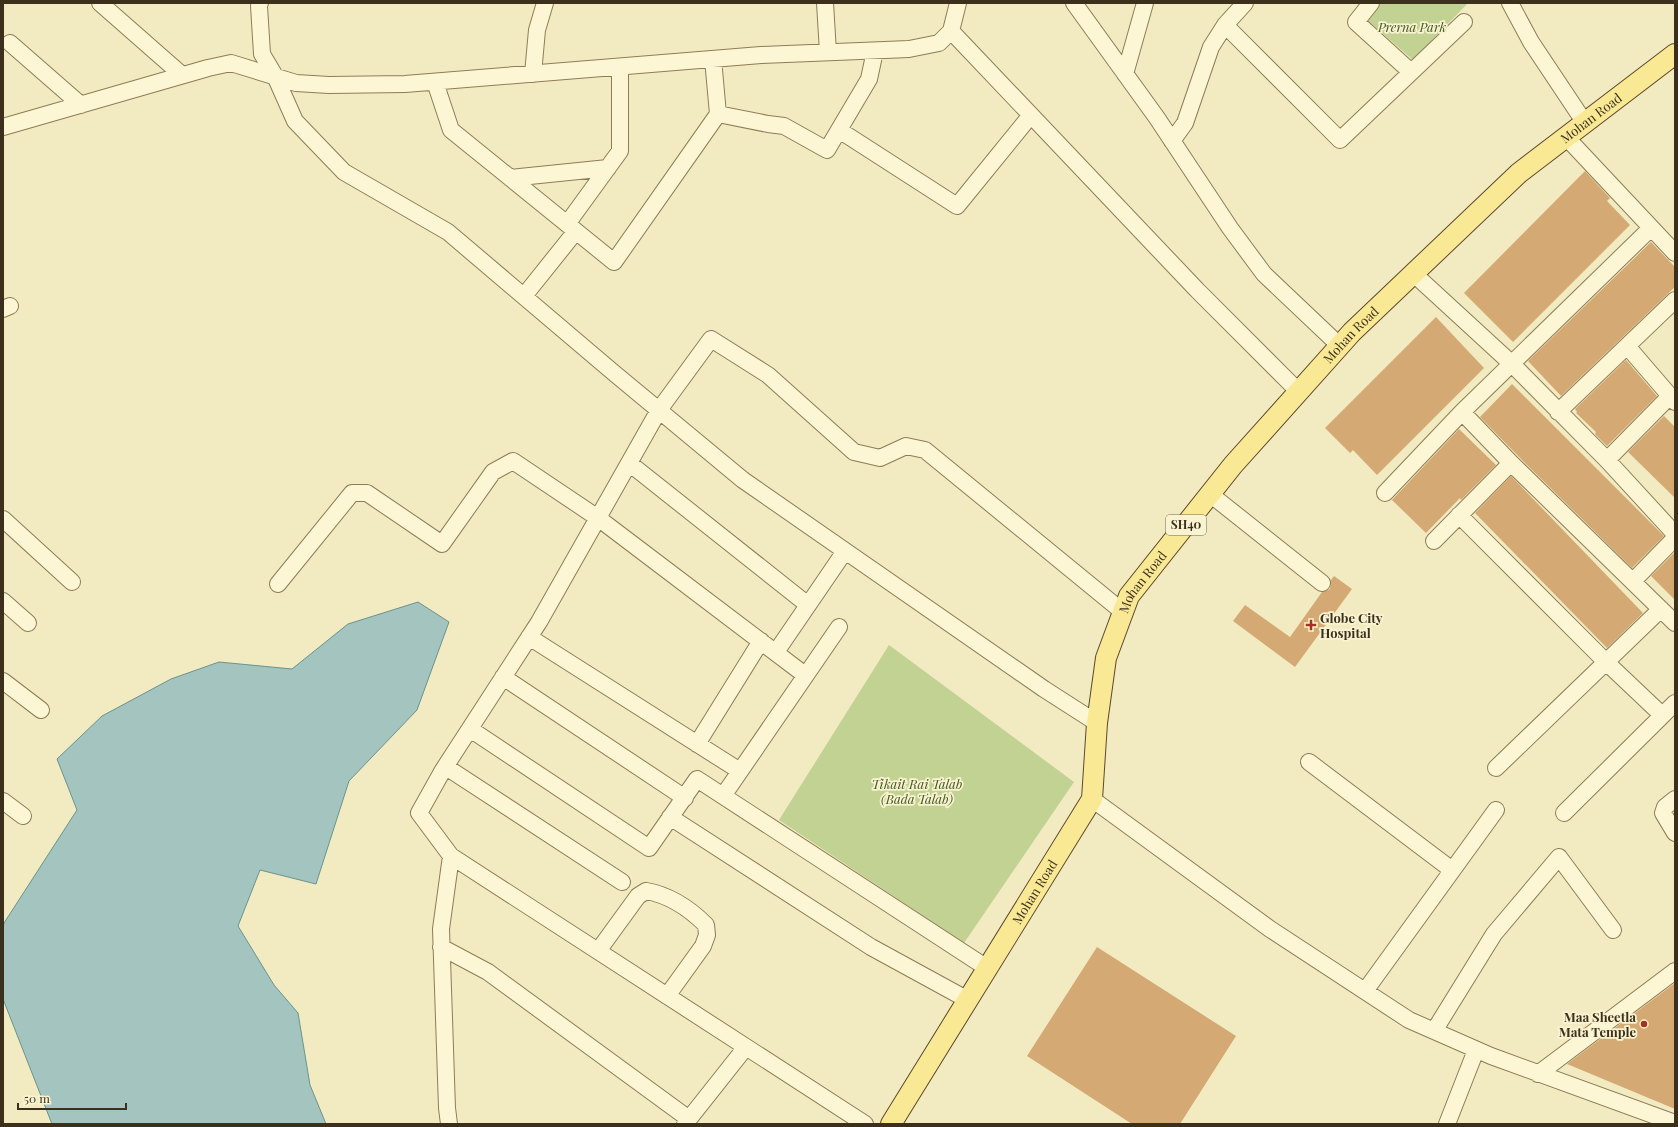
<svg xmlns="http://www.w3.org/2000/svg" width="1678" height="1127" font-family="'Playfair Display',serif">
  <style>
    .green { fill: #c1d293 }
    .water { fill: #a4c4bf; stroke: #69938f }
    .building { fill: #d4a973 }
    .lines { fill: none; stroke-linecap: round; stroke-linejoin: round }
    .minor-casing { stroke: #8e7c56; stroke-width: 18 }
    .major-casing { stroke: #5b482b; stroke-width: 22 }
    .minor { stroke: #fcf6d5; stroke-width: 16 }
    .major { stroke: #f9e995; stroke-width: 20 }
    .poi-dot { fill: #a33220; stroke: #f9f3d1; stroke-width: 1.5 }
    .labels { text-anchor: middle; stroke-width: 3.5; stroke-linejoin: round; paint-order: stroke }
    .shield { fill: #f9f3d1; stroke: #756a52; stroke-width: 1 }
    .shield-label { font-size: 12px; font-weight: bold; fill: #3c301c }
    .park-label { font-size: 13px; font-style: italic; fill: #435a21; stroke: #f9f3d1 }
    .street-label { font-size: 13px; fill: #3c301c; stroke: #f9f3d1 }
    .poi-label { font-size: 13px; font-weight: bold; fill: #3c301c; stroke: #f9f3d1; text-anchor: start }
  </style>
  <rect width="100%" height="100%" fill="#f2ebc1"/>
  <!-- green -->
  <path class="green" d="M1380,3H1468L1413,60L1366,19Z
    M889,645L1074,782L964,943L779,820Z"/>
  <!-- water -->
  <path class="water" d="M418,602L449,622L417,710L349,781L316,884L260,870L238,926L274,985L298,1013L310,1085L326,1124H52L3,999V929L4,923L77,810L57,759L102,716L171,679L219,662L292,669L348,624Z"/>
  <!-- building -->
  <path class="building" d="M1585,171L1610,198L1607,201L1630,225L1513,342L1464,293Z
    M1651,242L1675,267V287L1561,396L1528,361Z
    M1436,317L1484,368L1377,475L1353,450L1350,453L1325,428Z
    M1626,360L1657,396L1607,446L1595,434L1596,432L1576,413L1577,412L1575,409Z
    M1512,384L1664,536L1632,568L1525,463L1480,417Z
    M1664,416L1675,427V498L1628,452Z
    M1459,429L1496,465L1461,500L1460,498L1426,533L1392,500Z
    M1511,476L1643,613L1607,648L1475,513Z
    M1675,552V600L1651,576Z
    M1334,576L1352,589L1295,667L1233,621L1245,605L1290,637L1322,592L1330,589L1331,580Z
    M1097,947L1236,1036L1180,1124H1132L1027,1056Z
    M1675,983V1109L1567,1064Z"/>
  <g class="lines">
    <!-- minor casing -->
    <g class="minor-casing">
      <path id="minor" d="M100,3L182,75
        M260,3L259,6L262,54L275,76L295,121L344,172L448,232L614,373L743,480L1044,689L1097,723
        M825,3L828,52
        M1074,3L1157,118L1230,228L1264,274L1340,346
        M1371,3L1356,22L1411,72
        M1510,3L1531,42L1585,123
        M1225,25L1340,140L1464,22
        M951,31L1197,290L1299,392
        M10,43L81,105
        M533,74L537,30L545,3
        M1125,74L1145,3
        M435,82L451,130L614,262L718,114L713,59
        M718,114L768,124L784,126L827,150L869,79L875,51
        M3,127L208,68L231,63L296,83L329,85L405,84L761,55L909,49L939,43L951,31L958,3
        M839,130L957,206L1031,115
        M1566,137L1675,253
        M1172,141L1185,123L1211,47L1225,25L1245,3
        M510,178L608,168
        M567,224L620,151V67
        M1414,274L1512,364L1607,460L1675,534
        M524,296L576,231
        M3,309L10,306
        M1627,346L1670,396
        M1462,412L1511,463L1675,623
        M1558,412L1675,300
        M1607,460L1670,396L1675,402
        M629,463L808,605
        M1385,493L1462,412L1651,228
        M1210,494L1322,583
        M1459,515L1606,662L1662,715
        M3,519L72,582
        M1434,541L1511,463
        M1633,581L1675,538
        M278,584L352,493H367L442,544L493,472L513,461L598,518L805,675
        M3,601L28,623
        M529,637L740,771
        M776,652L845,551
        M503,677L685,798
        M3,681L41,710
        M470,729L649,848L697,779L987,968
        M697,744L761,641
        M1309,762L1452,870
        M446,767L622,882
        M1496,768L1661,609
        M723,796L839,627
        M1092,799L1270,929L1409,1020L1491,1056L1675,1123
        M1675,799L1665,807L1663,813L1675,833
        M3,801L23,816
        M1564,813L1675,703
        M670,817L871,947L968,1000
        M441,947L488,972L689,1119
        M598,951L638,896L646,891C669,895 690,909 706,925L707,935L703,946L667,996
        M1365,991L1496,810
        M1434,1031L1494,934L1559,857L1613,930
        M1538,1074L1675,971
        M449,1124L447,1108L441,929L451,856
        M685,1124L746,1047
        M865,1124L451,856L419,813L443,770L539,622L659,410L711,339L768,375L854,452L880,458L906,446L925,450L1123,612
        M1447,1124L1476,1050"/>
    </g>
    <!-- major casing -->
    <g class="major-casing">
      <g id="major">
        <path id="s1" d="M891,1124L1092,799L1097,723L1106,658L1129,596L1233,465L1352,332L1519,173L1675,54"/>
      </g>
    </g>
    <!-- minor -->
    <use href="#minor" class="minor"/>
    <!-- major -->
    <use href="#major" class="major"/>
  </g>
  <!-- markers -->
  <g class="poi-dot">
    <path d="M1309 619h4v4h4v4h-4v4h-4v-4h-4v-4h4z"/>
    <circle cx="1644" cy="1024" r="4"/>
  </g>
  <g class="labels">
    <!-- shield labels -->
    <rect class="shield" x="1166" y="515" width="40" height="20" rx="3"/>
    <g class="shield-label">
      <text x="1186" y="529">SH40</text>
    </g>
    <!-- park labels -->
    <g class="park-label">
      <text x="1412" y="32">Prerna Park</text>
      <text x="917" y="789">Tikait Rai Talab<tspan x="917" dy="15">(Bada Talab)</tspan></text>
    </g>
    <!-- street labels -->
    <g class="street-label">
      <text dy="5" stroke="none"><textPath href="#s1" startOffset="1257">Mohan Road</textPath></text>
      <text dy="5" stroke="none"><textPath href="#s1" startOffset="933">Mohan Road</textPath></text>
      <text dy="5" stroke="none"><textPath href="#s1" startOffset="609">Mohan Road</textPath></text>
      <text dy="5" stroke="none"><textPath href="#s1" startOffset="273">Mohan Road</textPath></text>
    </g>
    <!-- poi labels -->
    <g class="poi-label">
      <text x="1320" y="623">Globe City<tspan x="1320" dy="15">Hospital</tspan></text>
      <text x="1636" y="1022" text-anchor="end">Maa Sheetla<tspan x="1636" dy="15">Mata Temple</tspan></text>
    </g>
  </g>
  <!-- border -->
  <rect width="1678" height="1127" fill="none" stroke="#3c301c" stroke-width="8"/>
  <!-- scale -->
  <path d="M18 1103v6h108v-6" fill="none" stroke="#3c301c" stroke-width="2"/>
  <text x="24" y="1103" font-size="12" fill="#3c301c" stroke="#f9f3d1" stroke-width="3" paint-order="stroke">50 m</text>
</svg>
